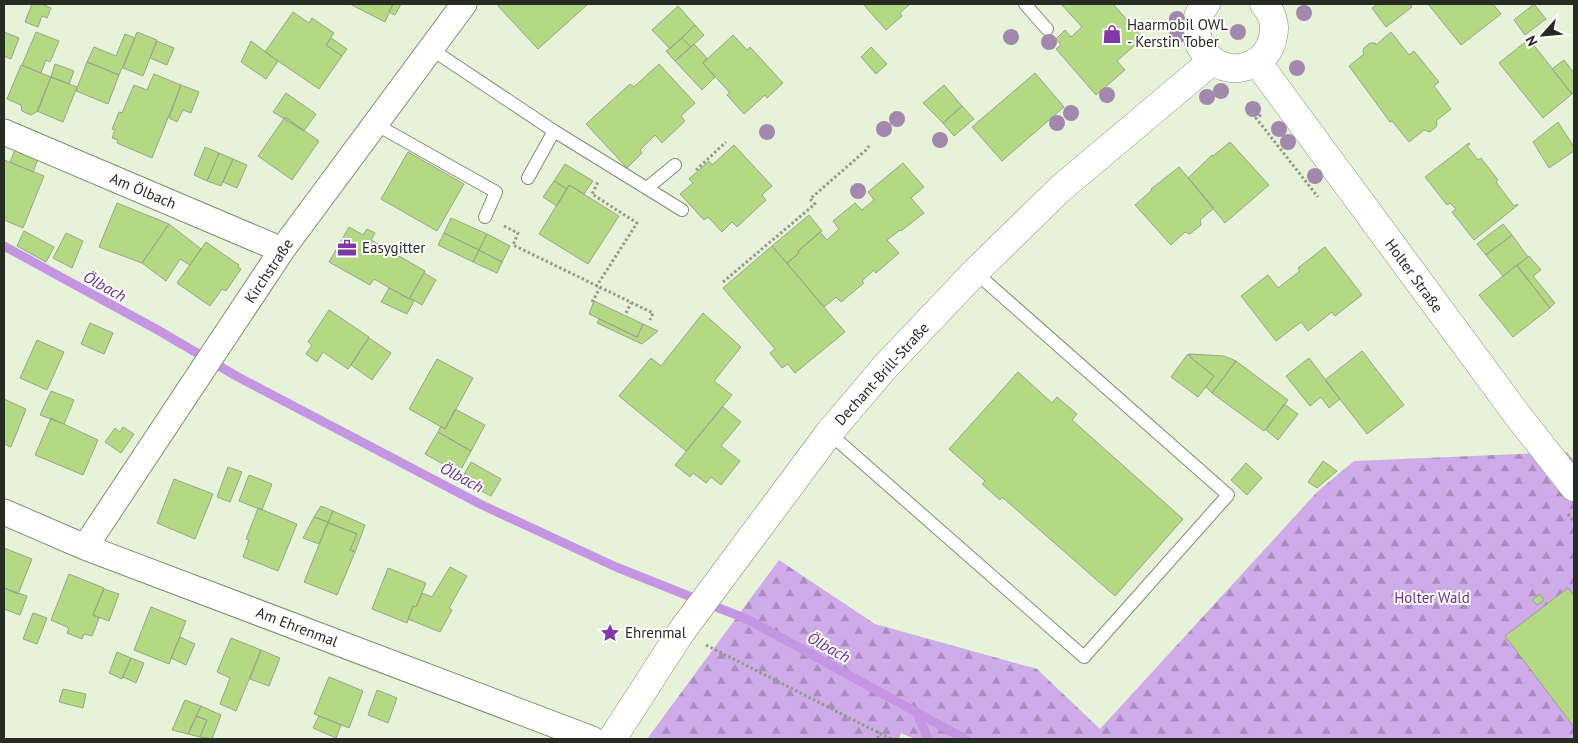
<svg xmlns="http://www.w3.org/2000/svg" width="1578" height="743" font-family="'PT Sans',sans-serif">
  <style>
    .forest { fill: url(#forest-firs) }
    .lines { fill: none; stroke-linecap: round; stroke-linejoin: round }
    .stream { stroke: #c495e3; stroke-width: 9 }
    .building { fill: #b3d982; stroke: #99a48c }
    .lane-casing { stroke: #828d75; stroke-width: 14 }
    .street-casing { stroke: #828d75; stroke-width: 27 }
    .secondary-casing { stroke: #828d75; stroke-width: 29 }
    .path { stroke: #929b88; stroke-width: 3; stroke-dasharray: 2.5 2.5; stroke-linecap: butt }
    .lane { stroke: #fff; stroke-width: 12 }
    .street { stroke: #fff; stroke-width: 25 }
    .secondary { stroke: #fff; stroke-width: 28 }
    .tree { fill: #a388ae }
    .labels { text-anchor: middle; stroke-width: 4; stroke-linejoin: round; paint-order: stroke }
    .poi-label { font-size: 15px; fill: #272c22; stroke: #fff; text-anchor: start }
    .street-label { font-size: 15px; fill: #272c22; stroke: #fff }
    .park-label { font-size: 15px; fill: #6b308b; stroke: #fff }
    .water-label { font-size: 16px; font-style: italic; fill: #6b308c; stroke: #fff }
  </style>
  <defs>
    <pattern id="forest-firs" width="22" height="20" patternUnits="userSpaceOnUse" patternTransform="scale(1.25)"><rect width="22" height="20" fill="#d0abe9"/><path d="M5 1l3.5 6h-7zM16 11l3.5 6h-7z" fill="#a98bbc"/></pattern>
  </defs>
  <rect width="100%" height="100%" fill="#e7f3d9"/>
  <!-- forest -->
  <path class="forest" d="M1567,452L1574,461V739H915L901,733L899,739H647L779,560L875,624L1037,669L1100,729L1318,491L1354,461Z"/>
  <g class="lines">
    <!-- stream -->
    <path class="stream" d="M4,246L156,329L238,377L482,505L616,567L749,620L965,739
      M917,713L928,739"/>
  </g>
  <!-- building -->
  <path class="building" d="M32,4H42L51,8L47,18L42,16L38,27L25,22Z
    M350,4H393L385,22Z
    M393,4H401L395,15L389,12Z
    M500,4H588L538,49L498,6Z
    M863,4H910L900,13L902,16L886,30Z
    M1061,4H1113L1143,38L1117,61L1125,70L1096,95L1056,49L1061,45L1056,39L1065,30L1071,37L1082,27Z
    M1378,4H1410L1412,7L1386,27L1372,8Z
    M1428,4H1493L1501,14L1461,45Z
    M1534,4L1546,19L1525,35L1514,20Z
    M678,6L695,25L670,49L652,30Z
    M293,12L309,23L312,18L334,33L326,45L342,56L319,89L265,52Z
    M695,25L704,35L691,47L682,38Z
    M4,32L19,38L11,59L4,56Z
    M36,32L59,41L50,62L46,60L41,73L22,65Z
    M137,32L157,40L143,76L123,68Z
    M1391,32L1409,55L1414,51L1439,82L1434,86L1451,109L1436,121L1437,123L1436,127L1430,132L1424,130L1409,142L1392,121L1390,122L1349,66L1364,54L1363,52L1364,48L1370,43H1375L1376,45Z
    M125,34L135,38L119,75L87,62L94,47L116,56Z
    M733,35L747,50L750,47L783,83L767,98L765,95L744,114L727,95L730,93L703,63Z
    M331,38L347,49L342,56L326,45Z
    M682,38L691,47L675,61L666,51Z
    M1529,39L1572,94L1543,118L1499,63Z
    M157,41L174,48L167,65L150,58Z
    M251,41L278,61L266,79L241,62Z
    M694,44L707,58L703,63L715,77L702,90L675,61Z
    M871,47L887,64L876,74L861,57Z
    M1564,60L1574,73V92L1572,94L1552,69Z
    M87,62L119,75L108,104L76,91Z
    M55,64L74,71L69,84L51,77Z
    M659,64L695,103L681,116L685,121L662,143L655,135L640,150L642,153L627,168L586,124L630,84L634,87Z
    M21,65L51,77L38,111L31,115L22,111L21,105L7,99Z
    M1035,73L1064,107L1002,161L972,127Z
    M154,74L181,85L152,158L117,143L118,140L112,138L115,130L112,129L119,112L122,113L134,85L147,90Z
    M51,77L77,87L63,122L37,111Z
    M181,85L199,92L191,113L183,110L177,122L169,118Z
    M944,85L962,106L943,123L923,103Z
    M286,93L316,114L304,131L273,112Z
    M962,106L974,119L954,136L943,123Z
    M285,117L319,141L292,180L258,156Z
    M1558,122L1574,147V151L1549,168L1533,142Z
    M1230,142L1269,185L1225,223L1188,178L1212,155L1213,156Z
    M1469,143L1470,144L1467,146L1478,160L1481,158L1498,180L1496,182L1514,206L1517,204L1518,205L1474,240L1452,212L1456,209L1450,203L1447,205L1425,177Z
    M734,145L772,186L762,195L766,200L737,227L732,222L722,232L708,217L704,220L680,194L693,183L689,179L709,161L712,165Z
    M205,147L219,153L207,181L194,175Z
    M15,150L38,159L33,172L10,162Z
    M408,152L464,184L437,231L381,199Z
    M219,153L233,159L221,186L207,181Z
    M233,159L247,165L237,188L223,182Z
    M4,160L44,176L23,228L4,220Z
    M903,163L924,187L911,198L924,213L901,231L900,230L887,240L899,253L876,273L874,270L862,281L864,283L841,302L836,297L824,307L787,263L799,253L798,251L820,232L827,240L839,229L833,221L855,203L862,210L874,200L868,192Z
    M565,164L593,181L584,194L569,185L567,189L554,181Z
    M1179,167L1214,208L1200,220L1201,225L1190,234L1185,232L1171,245L1135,205L1152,190L1151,189Z
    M554,181L567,189L557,206L543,197Z
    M569,185L619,216L588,264L539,234Z
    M117,203L169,224L142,263L99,247Z
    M809,215L822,231L798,251L799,253L787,263L772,246Z
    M451,218L487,234L479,250L444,233Z
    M169,224L201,249L190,265L180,259L166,281L142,263Z
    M1503,224L1512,235L1486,255L1477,244Z
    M349,227L363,235L367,229L375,233L371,240L425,271L409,299L374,279L370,285L329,262Z
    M24,231L54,247L46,262L17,246Z
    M66,233L83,241L72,268L53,258Z
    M444,233L479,250L473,262L438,245Z
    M487,234L510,246L502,262L479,250Z
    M1512,235L1528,257L1503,276L1486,255Z
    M206,242L239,265L238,267L241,269L226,291L222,289L210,306L177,283Z
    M772,246L845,332L795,373L788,364L782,368L770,353L775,349L723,288Z
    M1325,247L1362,295L1335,316L1332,312L1308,331L1301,322L1276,341L1241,296L1268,275L1278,288L1300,271L1298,268Z
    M479,250L502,262L497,273L473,262Z
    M1529,256L1541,270L1533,276L1555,303L1550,308L1517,266Z
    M1517,265L1550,308L1513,337L1479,295Z
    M424,273L436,280L422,305L410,298Z
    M389,288L414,301L407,314L381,302Z
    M594,301L643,324L637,337L589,314Z
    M329,310L369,337L348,369L323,352L317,362L306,354L312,345L308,342Z
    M703,313L741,347L714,381L732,395L686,451L619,396L651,358L661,366Z
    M599,319L637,337L643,324L658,331L642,344L597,323Z
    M90,323L113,333L104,354L81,344Z
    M369,338L391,353L372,380L351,365Z
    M37,340L64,352L47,390L20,378Z
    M1362,351L1404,405L1367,434L1325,380Z
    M1190,354V357L1214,376L1198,397L1171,377L1187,355Z
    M1190,354L1224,356L1236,361L1212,393L1206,387L1214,376L1190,357Z
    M1309,358L1340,399L1329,408L1321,397L1310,406L1286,376Z
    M437,359L473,378L445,429L409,409Z
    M1236,361L1288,400L1264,431L1212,393Z
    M1018,372L1052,403L1057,397L1077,414L1072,420L1183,519L1115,596L1002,497L1000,500L982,484L985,481L949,449Z
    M51,391L74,400L64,424L40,415Z
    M4,399L26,409L11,447L4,444Z
    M1284,404L1298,414L1278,440L1266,430Z
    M723,407L741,422L721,446L740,461L721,485L711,477L706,483L693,473L690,477L675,465Z
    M455,409L485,425L471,451L438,432L441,426L445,429Z
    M51,418L98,440L83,475L35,455Z
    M123,427L134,434L121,453L105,442L115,428L120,432Z
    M438,432L471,451L459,473L425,454Z
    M1323,461L1337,471L1317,488L1308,482Z
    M471,462L501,479L491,496L461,480Z
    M1246,463L1262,478L1247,495L1231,480Z
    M228,467L242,472L230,502L217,497Z
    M249,475L272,484L262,510L239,501Z
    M174,479L213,494L195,539L157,523Z
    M321,506L333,511L328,522L314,517Z
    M258,508L297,524L278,571L243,557L249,540L246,539Z
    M333,511L365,525L355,552L350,550L357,534L328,522Z
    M314,517L328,522L319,544L303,538Z
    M328,523L357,534L350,550L355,552L337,595L304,582Z
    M4,548L32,559L18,594L4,588Z
    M450,567L467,576L449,608L452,610L440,632L408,619L413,606L416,607L422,593L432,597Z
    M388,568L426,583L416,607L413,606L407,623L372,609Z
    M69,574L104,588L93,615L99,618L92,636L84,634L82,639L67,633L69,628L51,620Z
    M4,588L27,596L20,615L4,609Z
    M1568,588L1574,596V727L1505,636Z
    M104,589L119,594L109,621L93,615Z
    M1540,594L1544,600L1537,605L1532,600Z
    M151,607L186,621L169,664L134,650Z
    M33,613L47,618L37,644L23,639Z
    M180,637L195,644L186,665L171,658Z
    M231,638L261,650L236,711L220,704L230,678L217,672Z
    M261,650L280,658L269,686L250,679Z
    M117,652L131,658L122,679L109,673Z
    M131,658L144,663L136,683L123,677Z
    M329,677L363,691L349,728L314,714Z
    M63,689L86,694L83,708L59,702Z
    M377,690L397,698L388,723L368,715Z
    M185,700L201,706L188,734L172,730Z
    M201,706L221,715L212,739L200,737L207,720L196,716Z
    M196,716L207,720L200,737L188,734Z
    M319,716L341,725L336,738L313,728Z"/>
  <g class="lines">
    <!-- lane casing -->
    <g class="lane-casing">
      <path id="lane" d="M1025,4L1047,29
        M431,49L554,131L682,210
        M375,124L496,192L485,217
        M528,178L554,131
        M647,188L675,165
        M829,433L1084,657L1228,495L975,272"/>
    </g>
    <!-- street casing -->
    <g class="street-casing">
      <path id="street" d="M4,132L282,250
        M4,512L85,547L592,739
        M85,547L282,250L464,4"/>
    </g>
    <!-- secondary casing -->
    <g class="secondary-casing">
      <path id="secondary" d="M1206,4C1179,34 1213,81 1250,65C1263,60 1271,50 1273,36C1276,25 1272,12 1264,4
        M1257,62L1518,416L1574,487
        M612,739L681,632L829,433L884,368L975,272L1060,189L1212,61"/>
    </g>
    <!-- path -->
    <path class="path" d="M1261,115L1256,118L1318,197
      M696,170L726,142
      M504,226L518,233L513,245L653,313L650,320
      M723,282L815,204L810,199L865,151L869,146
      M596,287L637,223L592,194L598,182
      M592,302L600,288
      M626,313L631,303
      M1568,514L1574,522
      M706,645L891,739
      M878,731V739"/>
    <!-- lane -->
    <use href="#lane" class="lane"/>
    <!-- street -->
    <use href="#street" class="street"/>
    <!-- secondary -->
    <use href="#secondary" class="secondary"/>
  </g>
  <!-- trees -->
  <g class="tree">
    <circle cx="1304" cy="13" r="8"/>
    <circle cx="1177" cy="19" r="8"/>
    <circle cx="1238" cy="32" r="8"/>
    <circle cx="1177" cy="36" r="8"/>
    <circle cx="1011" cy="37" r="8"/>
    <circle cx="1049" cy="42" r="8"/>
    <circle cx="1297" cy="68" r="8"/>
    <circle cx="1221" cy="91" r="8"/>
    <circle cx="1107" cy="95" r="8"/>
    <circle cx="1207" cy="97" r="8"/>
    <circle cx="1253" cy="109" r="8"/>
    <circle cx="1071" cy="113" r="8"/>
    <circle cx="897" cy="119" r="8"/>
    <circle cx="1057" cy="123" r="8"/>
    <circle cx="884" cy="129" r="8"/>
    <circle cx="1279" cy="129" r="8"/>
    <circle cx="767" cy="132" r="8"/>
    <circle cx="940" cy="140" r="8"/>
    <circle cx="1288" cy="142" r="8"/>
    <circle cx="1315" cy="176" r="8"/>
    <circle cx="858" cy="191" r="8"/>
  </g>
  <!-- icons -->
  <defs>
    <g id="shop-bare" transform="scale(1.5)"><path d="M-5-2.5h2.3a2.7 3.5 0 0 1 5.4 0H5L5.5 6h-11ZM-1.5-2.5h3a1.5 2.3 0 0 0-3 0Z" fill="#8137a9" stroke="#fff" stroke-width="2.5" paint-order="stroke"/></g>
    <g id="office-bare" transform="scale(1.5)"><path d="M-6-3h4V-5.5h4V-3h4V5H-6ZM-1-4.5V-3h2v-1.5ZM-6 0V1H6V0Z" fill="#8137a9" stroke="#fff" stroke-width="2.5" paint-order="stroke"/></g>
    <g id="sight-bare" transform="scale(1.5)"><path d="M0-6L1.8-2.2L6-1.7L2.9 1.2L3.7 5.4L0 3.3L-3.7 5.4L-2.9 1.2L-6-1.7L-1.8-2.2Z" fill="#8137a9" stroke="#fff" stroke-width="2.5" paint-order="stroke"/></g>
  </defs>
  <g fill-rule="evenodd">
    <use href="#shop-bare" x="1112" y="34"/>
    <use href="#office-bare" x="347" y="248"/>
    <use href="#sight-bare" x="610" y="633"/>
  </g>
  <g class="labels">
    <!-- poi labels -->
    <g class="poi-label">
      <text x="1127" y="30">Haarmobil OWL<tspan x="1127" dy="17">- Kerstin Tober</tspan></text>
      <text x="362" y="253">Easygitter</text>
      <text x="625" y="638">Ehrenmal</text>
    </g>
    <!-- street labels -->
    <g class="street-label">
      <text transform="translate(143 191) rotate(23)" y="5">Am Ölbach</text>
      <text transform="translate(269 271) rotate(-56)" y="5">Kirchstraße</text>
      <text transform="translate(1414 276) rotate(54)" y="5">Holter Straße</text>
      <text transform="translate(882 374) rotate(-48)" y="5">Dechant-Brill-Straße</text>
      <text transform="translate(297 627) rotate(21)" y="5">Am Ehrenmal</text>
    </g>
    <!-- park labels -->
    <g class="park-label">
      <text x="1432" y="603">Holter Wald</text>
    </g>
    <!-- water labels -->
    <g class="water-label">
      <text transform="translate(105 286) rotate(29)" y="6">Ölbach</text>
      <text transform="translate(462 477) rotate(28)" y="6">Ölbach</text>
      <text transform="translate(829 647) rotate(29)" y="6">Ölbach</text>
    </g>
  </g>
  <!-- border -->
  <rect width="1578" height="743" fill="none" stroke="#272c22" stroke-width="10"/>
  <!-- north arrow -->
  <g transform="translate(1543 35) rotate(243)" stroke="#ffffff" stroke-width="4" paint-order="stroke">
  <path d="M0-4L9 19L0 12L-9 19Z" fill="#272c22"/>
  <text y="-8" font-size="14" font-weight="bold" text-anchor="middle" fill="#272c22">N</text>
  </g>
</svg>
